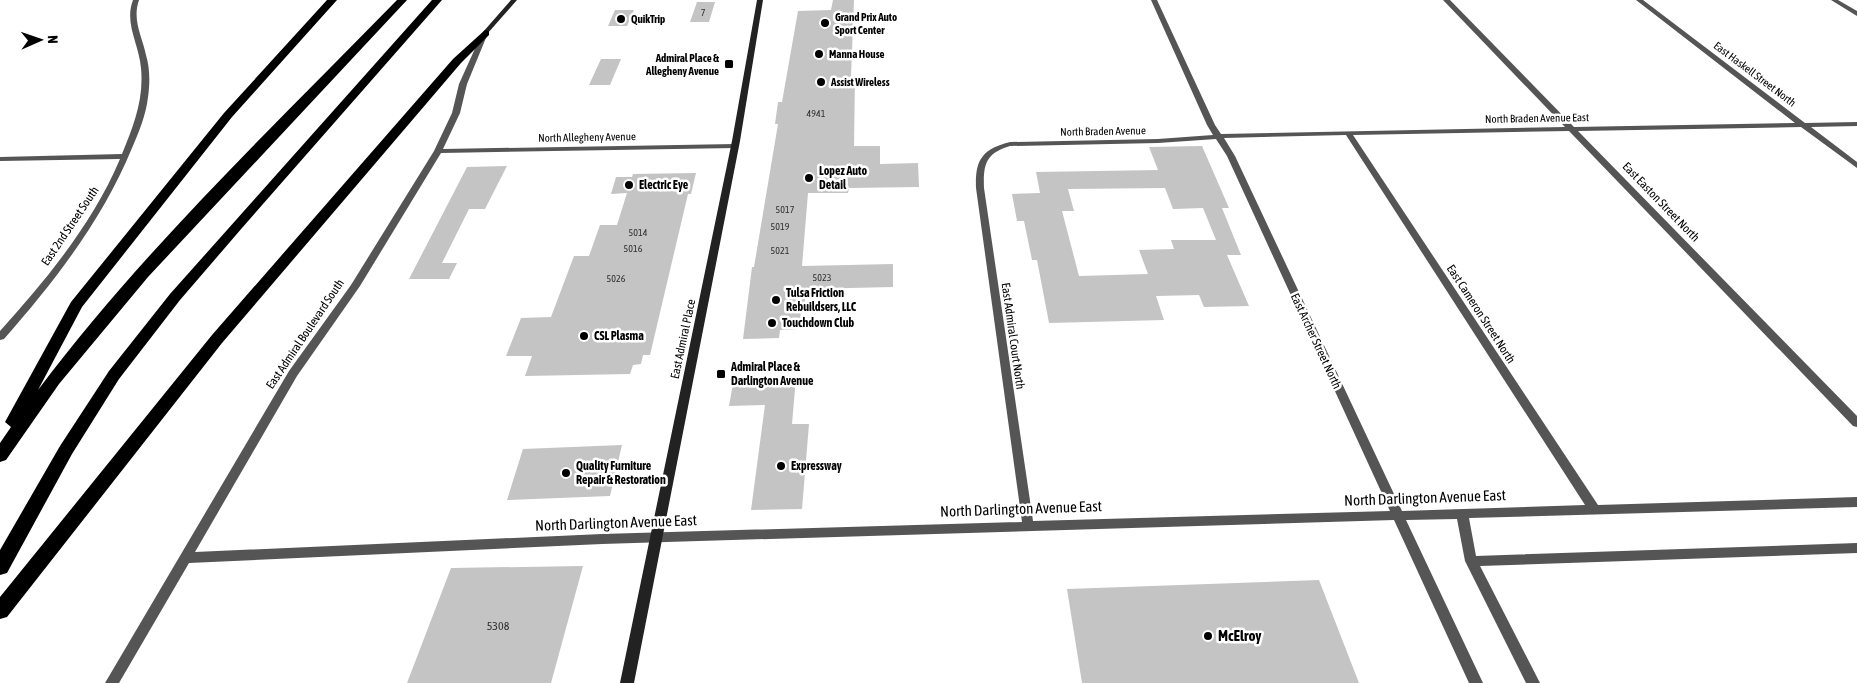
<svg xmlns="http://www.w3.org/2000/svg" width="1857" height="683" font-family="'Asap Condensed',sans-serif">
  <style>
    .building { fill: #c4c4c4; fill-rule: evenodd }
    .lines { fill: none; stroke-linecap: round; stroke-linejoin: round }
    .street { fill: #555; fill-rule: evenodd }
    .secondary { fill: #222; fill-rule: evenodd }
    .highway { fill: #000; fill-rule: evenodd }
    .poi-dot { fill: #000; stroke: #fff; stroke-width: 2 }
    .labels { text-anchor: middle; stroke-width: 5; stroke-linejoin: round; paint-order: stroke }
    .number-label { font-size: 10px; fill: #313131 }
    .far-poi-label { font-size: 11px; font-weight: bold; fill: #000; stroke: #fff; text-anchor: start }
    .far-street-label { font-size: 11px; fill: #000; stroke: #fff }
    .poi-label { font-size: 12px; font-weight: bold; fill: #000; stroke: #fff; text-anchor: start }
    .street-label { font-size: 12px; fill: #000; stroke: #fff }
    .near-number-label { font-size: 12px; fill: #313131 }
    .near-street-label { font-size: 15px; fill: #000; stroke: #fff }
    .near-poi-label { font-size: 15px; font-weight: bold; fill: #000; stroke: #fff; text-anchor: start }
  </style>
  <rect width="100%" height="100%" fill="#fff"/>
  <!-- building -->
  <path class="building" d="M833,0H854L851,77L855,76L854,146H880V164L918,163L919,187L849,188L848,193H808L802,266L893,264V287L806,289L804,311H801L799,329L780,330L779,338L743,339L752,267H754L778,124H775L778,102H782L798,11L831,10Z
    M697,2H715L709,22H690Z
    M615,10H634L627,26H608Z
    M601,59H621L610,85H589Z
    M1202,146L1229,208H1222L1241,255H1227L1249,306L1204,307L1199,295L1156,296L1164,320L1049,323L1037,260H1032L1024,221H1017L1012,194L1040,193L1036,172L1158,170L1149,147ZM1165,188L1173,209L1203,208L1216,240H1171L1174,249L1139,250L1148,274L1079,276L1062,211H1074L1068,189Z
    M507,166L485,209H469L442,263H457L449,279H409L467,167Z
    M696,173L691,194H688L650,355H643L641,364L633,365L630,374L525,376L532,356H506L521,318L551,317L574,256H589L600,225H617L627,193L611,194L616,177H632L633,174Z
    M796,377L792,424H809L802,509L751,510L765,405L729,406L734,378Z
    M622,445L610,496L507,500L523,449Z
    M583,566L551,683H407L451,568Z
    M1319,580L1359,683H1082L1067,589Z"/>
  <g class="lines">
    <!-- street -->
    <path class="street" d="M133,0H139C132,20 142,36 146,55C150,68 150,84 148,97C146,115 139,132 132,148C103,219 55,281 4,339L0,340V331C47,279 93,223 120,159L0,161V157L122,154C134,125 144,99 141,68C139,44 124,23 133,0Z
      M1151,0H1157L1215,125L1221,134L1565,127L1443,0H1450L1574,127L1795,123L1636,0H1643L1805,123L1857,122V126L1811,127L1857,162V168L1801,127L1578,131L1857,416V427L1853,426L1569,131L1353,135L1598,505L1857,497V507L1469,518L1476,556L1857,543V553L1480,566L1540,683H1526L1465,561L1457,519L1406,520L1483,683H1469L1394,520L602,544L189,563L119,683H105L289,371L351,285L434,151L452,113L459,84L482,33L485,31L488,33L467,84L460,113L443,149L735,144L739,146L735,148L441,153L360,286L297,376L195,552L602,534L1022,522L976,188C975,160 982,149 1010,142L1158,139L1213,135L1207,125ZM1346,135L1585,505L1402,511L1235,156L1224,138ZM1216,139L1227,156L1390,511L1033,521L984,188C983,164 986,153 1010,146L1158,143Z
      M1831,0H1838L1857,11V16Z"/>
    <!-- secondary -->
    <path class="secondary" d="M511,0H517L487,34H483V32Z
      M757,0H763L740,141L634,683H620L732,141Z"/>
    <!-- highway -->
    <path class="highway" d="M327,0H337L232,117L82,307L38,390C143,250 275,125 397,0H407L148,277L59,384L6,460L0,462V443L11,427L5,422L71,302L224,113Z
      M432,0H442L242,228L180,300L119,379L72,454L7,573L0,575V550L60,446L109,371L170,294Z
      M485,30L489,31V35L461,63L222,343L7,617L0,619V597L212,335L453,59Z"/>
  </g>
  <!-- markers -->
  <g class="poi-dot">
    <circle cx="621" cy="19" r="5"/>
    <circle cx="825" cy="23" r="5"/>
    <circle cx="819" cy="54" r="5"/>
    <rect x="724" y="59" width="10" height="10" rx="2.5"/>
    <circle cx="821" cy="82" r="5"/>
    <circle cx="809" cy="178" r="5"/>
    <circle cx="629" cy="185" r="5"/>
    <circle cx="776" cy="300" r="5"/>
    <circle cx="772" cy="323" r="5"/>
    <circle cx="584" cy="336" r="5"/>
    <rect x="716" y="369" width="10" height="10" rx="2.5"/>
    <circle cx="781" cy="466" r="5"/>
    <circle cx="566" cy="473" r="5"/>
    <circle cx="1208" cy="636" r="5"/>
  </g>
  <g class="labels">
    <!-- number labels -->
    <g class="number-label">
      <text x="703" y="16">7</text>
      <text x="816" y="117">4941</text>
      <text x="785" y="213">5017</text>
      <text x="780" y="230">5019</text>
      <text x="638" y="236">5014</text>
      <text x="633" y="252">5016</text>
      <text x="780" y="254">5021</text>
      <text x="822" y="281">5023</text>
      <text x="616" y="282">5026</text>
    </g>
    <!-- far-poi labels -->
    <g class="far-poi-label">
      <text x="835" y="21">Grand Prix Auto<tspan x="835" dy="13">Sport Center</tspan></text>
      <text x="631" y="23">QuikTrip</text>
      <text x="829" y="58">Manna House</text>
      <text x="719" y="62" text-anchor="end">Admiral Place &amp;<tspan x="719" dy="13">Allegheny Avenue</tspan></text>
      <text x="831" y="86">Assist Wireless</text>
    </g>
    <!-- far-street labels -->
    <g class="far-street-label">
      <text transform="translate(1755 74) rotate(37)" y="4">East Haskell Street North</text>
      <text transform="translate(1537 118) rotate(-1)" y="4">North Braden Avenue East</text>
      <text transform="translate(1103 131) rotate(-1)" y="4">North Braden Avenue</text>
      <text transform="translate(587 137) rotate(-1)" y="4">North Allegheny Avenue</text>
    </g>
    <!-- poi labels -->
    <g class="poi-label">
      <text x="819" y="175">Lopez Auto<tspan x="819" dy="14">Detail</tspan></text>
      <text x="639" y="189">Electric Eye</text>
      <text x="786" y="297">Tulsa Friction<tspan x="786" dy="14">Rebuildsers, LLC</tspan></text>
      <text x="782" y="327">Touchdown Club</text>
      <text x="594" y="340">CSL Plasma</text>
      <text x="731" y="371">Admiral Place &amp;<tspan x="731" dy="14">Darlington Avenue</tspan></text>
      <text x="576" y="470">Quality Furniture<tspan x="576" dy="14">Repair &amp; Restoration</tspan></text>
      <text x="791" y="470">Expressway</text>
    </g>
    <!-- street labels -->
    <g class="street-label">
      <text transform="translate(1661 202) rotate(46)" y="4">East Easton Street North</text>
      <text transform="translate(70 226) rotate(-56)" y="4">East 2nd Street South</text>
      <text transform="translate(1481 314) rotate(57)" y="4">East Cameron Street North</text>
      <text transform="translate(305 334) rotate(-56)" y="4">East Admiral Boulevard South</text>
      <text transform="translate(1013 336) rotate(82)" y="4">East Admiral Court North</text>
      <text transform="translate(683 339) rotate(-78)" y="4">East Admiral Place</text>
      <text transform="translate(1316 341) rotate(65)" y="4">East Archer Street North</text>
    </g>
    <!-- near-number labels -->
    <g class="near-number-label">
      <text x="498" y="630">5308</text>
    </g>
    <!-- near-street labels -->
    <g class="near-street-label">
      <text transform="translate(1425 498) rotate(-2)" y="5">North Darlington Avenue East</text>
      <text transform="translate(1021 509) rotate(-2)" y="5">North Darlington Avenue East</text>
      <text transform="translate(616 523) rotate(-2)" y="5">North Darlington Avenue East</text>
    </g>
    <!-- near-poi labels -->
    <g class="near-poi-label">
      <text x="1218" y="641">McElroy</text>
    </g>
  </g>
  <!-- north arrow -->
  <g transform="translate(40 40) rotate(88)" stroke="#ffffff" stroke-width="4" paint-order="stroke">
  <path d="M0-4L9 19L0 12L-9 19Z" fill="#000000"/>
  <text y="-8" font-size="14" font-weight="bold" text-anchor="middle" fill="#000000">N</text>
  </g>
</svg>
